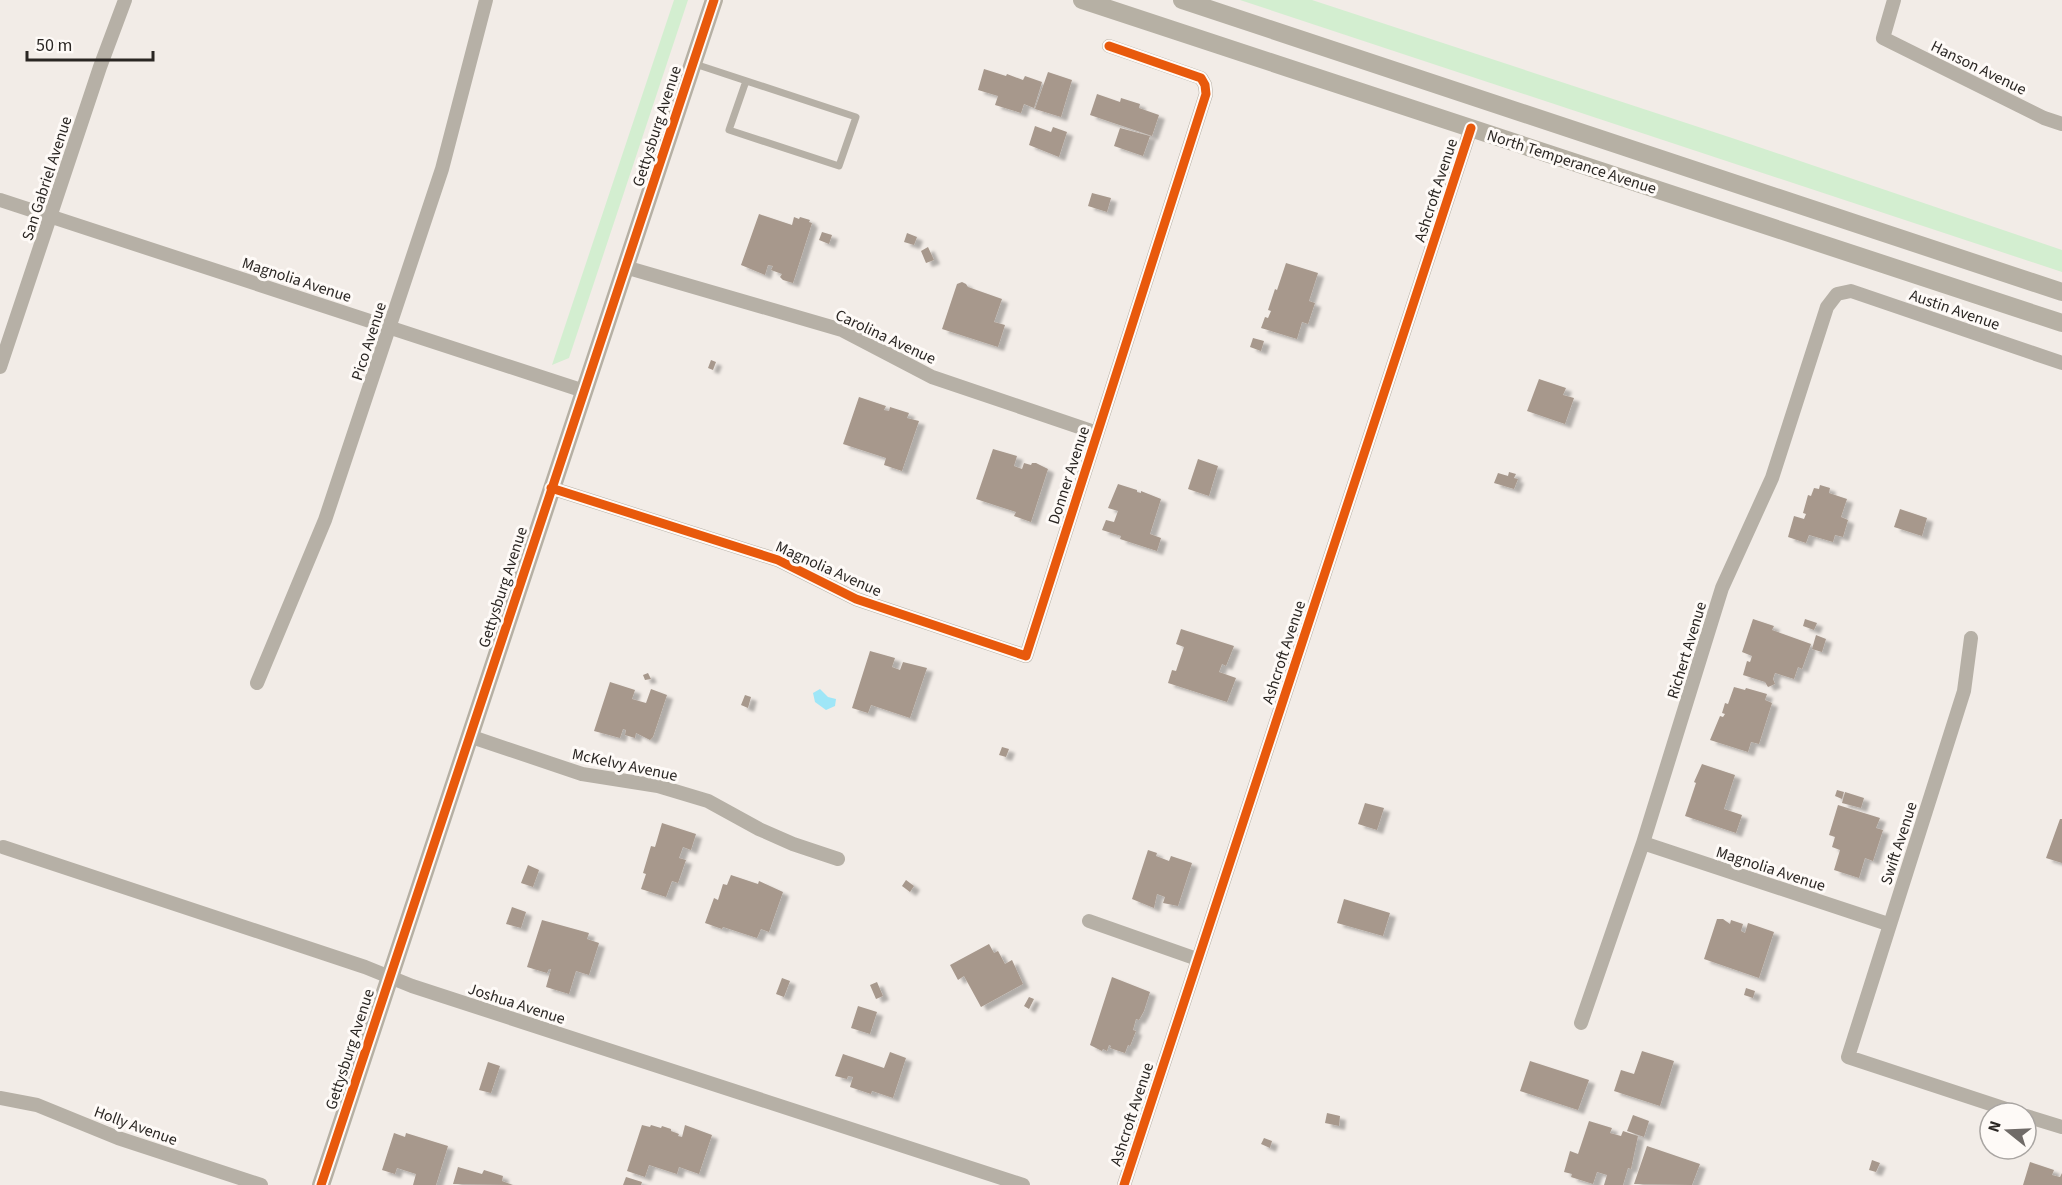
<svg xmlns="http://www.w3.org/2000/svg" width="2062" height="1185" font-family="'Source Sans 3',sans-serif">
  <style>
    .green { fill: #d3eed0 }
    .water { fill: #9fe6f7 }
    .building { fill: #a7988c; filter: url(#shadow) }
    .lines { fill: none; stroke-linecap: round; stroke-linejoin: round }
    .lane { stroke: #b6b0a6; stroke-width: 7 }
    .street { stroke: #b6b0a6; stroke-width: 14 }
    .secondary { stroke: #b6b0a4; stroke-width: 18 }
    .cycleway-casing { stroke: #fefaf7; stroke-width: 13 }
    .cycleway { stroke: #e8590c; stroke-width: 9 }
    .labels { text-anchor: middle; stroke-width: 6; stroke-linejoin: round; paint-order: stroke }
    .street-label { font-size: 16px; fill: #2a2623; stroke: #fefaf7 }
  </style>
  <defs>
    <filter id="shadow"><feDropShadow dx="6" dy="4" stdDeviation="1.5" flood-color="#0004"/></filter>
  </defs>
  <rect width="100%" height="100%" fill="#f2ece7"/>
  <!-- green -->
  <path class="green" d="M674,0H688L569,358L552,365Z
    M1240,0H1312L1732,138L2062,250V272Z"/>
  <!-- water -->
  <path class="water" d="M820,689L828,697L836,699L835,706L826,710L815,702L813,693Z"/>
  <!-- building -->
  <path class="building" d="M984,69L1006,76L1007,74L1023,80L1025,76L1042,82L1034,108L1024,104L1021,113L995,105L998,96L978,90Z
    M1048,72L1072,80L1061,117L1035,109Z
    M1097,94L1120,102L1121,98L1140,104L1139,108L1159,115L1152,136L1090,115Z
    M1035,126L1051,132L1053,127L1067,132L1059,157L1029,145Z
    M1120,128L1150,136L1143,156L1114,146Z
    M1092,193L1111,198L1107,212L1088,206Z
    M759,214L792,225L794,217L799,219L800,217L810,220L809,222L812,223L793,283L783,280L780,277L782,274L771,270L773,266L768,265L765,275L741,265Z
    M822,232L832,235L829,244L819,240Z
    M907,233L917,237L914,245L904,242Z
    M928,247L934,260L926,263L921,251Z
    M1286,263L1318,273L1309,301L1315,303L1308,324L1302,322L1297,339L1261,328L1265,317L1268,318L1271,311L1268,310L1275,289L1277,290Z
    M962,282L966,284L968,287L1002,299L994,322L1005,325L998,347L942,329L957,284Z
    M1253,338L1264,341L1261,351L1250,347Z
    M711,360L716,362L713,370L708,368Z
    M1539,379L1566,388L1563,395L1574,398L1565,424L1527,411Z
    M859,397L886,406L884,410L889,411L890,407L909,413L907,418L919,421L902,471L884,465L886,458L843,444Z
    M993,449L1017,456L1014,466L1022,469L1024,463L1031,465L1032,463H1036L1048,469L1031,522L1014,516L1016,512L976,499Z
    M1198,459L1218,466L1209,496L1188,489Z
    M1509,472L1516,474L1514,478L1518,479L1514,489L1494,483L1498,473L1508,476Z
    M1118,484L1137,490V492L1141,493V491L1161,499L1150,534L1161,538L1157,551L1120,539L1121,536L1102,530L1106,520L1114,522L1118,511L1108,508Z
    M1820,485L1830,488L1829,493L1847,499L1841,517L1848,520L1843,537L1835,535L1833,542L1809,535L1806,543L1788,537L1794,516L1804,519L1806,514L1803,513L1808,495L1811,496L1814,488L1819,489Z
    M1900,509L1927,518L1922,536L1894,527Z
    M1753,619L1774,626L1772,630L1811,644L1802,669L1798,667L1794,679L1775,673L1773,679L1775,684L1768,687L1765,682L1743,675L1747,661L1750,662L1752,656L1742,652Z
    M1805,619L1817,623L1814,630L1803,626Z
    M1181,629L1234,646L1226,666L1222,664L1219,672L1236,678L1227,702L1168,683L1172,670L1176,671L1184,647L1176,644Z
    M1816,635L1826,639L1822,652L1812,649Z
    M870,651L895,658L892,667L900,670L903,662L927,668L910,718L871,705L868,713L852,708Z
    M648,673L651,679L645,680L643,675Z
    M610,682L635,690L632,699L646,703L651,689L667,695L653,737L650,740L636,733L635,738L625,735L626,730L623,729L620,738L594,731Z
    M1734,687L1745,690L1746,688L1767,694L1765,700L1772,703L1759,744L1751,742L1748,752L1710,740L1720,716L1723,717L1725,714L1722,713L1725,703L1728,704Z
    M745,695L751,697L748,708L741,705Z
    M1002,747L1009,749L1006,757L999,755Z
    M1702,764L1735,775L1724,809L1742,815L1736,833L1685,816L1696,783L1694,782Z
    M1837,790L1844,792L1842,799L1835,796Z
    M1845,792L1864,798L1861,808L1842,803Z
    M1365,803L1384,808L1377,830L1358,824Z
    M1838,805L1880,818L1876,828L1883,830L1873,861L1865,858L1859,878L1834,870L1840,850L1832,847L1835,837L1829,835Z
    M2060,819H2062V863L2046,858Z
    M662,823L696,834L691,850L683,847L679,858L686,860L678,883L672,881L666,897L641,889L646,874L643,873L651,846L655,847Z
    M1148,850L1157,853L1156,856L1169,861L1171,856L1192,863L1178,906L1163,903L1165,897L1157,894L1154,908L1132,899Z
    M528,865L539,870L533,887L521,883Z
    M731,875L758,884L759,881L783,892L769,932L761,929L757,938L723,927L722,929L705,923L714,898L718,900L723,884L727,885Z
    M906,880L914,886L910,892L902,886Z
    M1344,899L1390,913L1383,936L1337,923Z
    M512,907L526,912L521,928L506,924Z
    M1717,919H1723L1730,924L1731,920L1743,924L1741,931L1745,933L1748,923L1774,932L1759,978L1704,959Z
    M542,920L589,933L587,939L599,943L589,975L576,971L569,994L546,987L551,969H549L547,973L527,967Z
    M989,944L994,953L998,951L1005,964L1012,960L1023,984L981,1007L964,976L958,980L950,965Z
    M1112,977L1150,992L1144,1011L1139,1020L1136,1019L1133,1030L1136,1031L1130,1046L1128,1045L1125,1053L1110,1048L1111,1046L1109,1045L1107,1051L1103,1049L1102,1051L1090,1045Z
    M782,978L790,981L784,997L776,994Z
    M877,982L883,996L876,999L870,985Z
    M1746,988L1755,991L1753,998L1744,995Z
    M1029,997L1034,999L1029,1009L1024,1006Z
    M858,1006L877,1012L870,1034L851,1028Z
    M1642,1051L1674,1061L1660,1106L1614,1091L1621,1070L1634,1074Z
    M890,1052L906,1058L893,1098L872,1091L871,1094L850,1087L853,1077L848,1076L847,1079L835,1076L843,1054L884,1068Z
    M1530,1061L1589,1080L1578,1110L1520,1091Z
    M488,1062L500,1066L491,1093L479,1090Z
    M1327,1113L1340,1116L1339,1126L1325,1123Z
    M1633,1115L1649,1121L1644,1137L1627,1131Z
    M1589,1121L1612,1128L1610,1133L1621,1136L1623,1131L1638,1136L1631,1169L1628,1168L1623,1185H1604L1607,1175L1597,1172L1593,1184L1571,1177L1572,1174L1564,1172L1570,1151L1578,1154Z
    M642,1125L650,1127L651,1125L661,1128L662,1126L671,1129V1131L679,1134L678,1136L682,1137L685,1125L712,1135L699,1174L679,1167L677,1174L649,1165L645,1177L627,1171Z
    M394,1133L405,1137L406,1133L448,1146L436,1185H413L416,1174L397,1168L395,1174L382,1170Z
    M1264,1138L1272,1141L1270,1148L1261,1144Z
    M1647,1146L1700,1164L1692,1185L1634,1184Z
    M1872,1160L1880,1163L1876,1172L1869,1170Z
    M2030,1162L2054,1170L2052,1175L2060,1177L2062,1173V1185H2023Z
    M458,1167L482,1174L484,1170L503,1176L502,1181L513,1185L453,1184Z
    M626,1177L642,1182L641,1185H623Z"/>
  <g class="lines">
    <!-- lane -->
    <path class="lane" d="M695,64L856,117L839,166L729,130L746,81"/>
    <!-- street -->
    <path class="street" d="M1894,0L1883,38L2044,118L2062,124
      M0,200L584,391
      M625,267L842,330L932,377L1097,433
      M0,367L100,67L125,0
      M551,488L778,560L856,599L1026,656L1206,94L1205,85L1201,78L1109,46
      M1971,638L1964,691L1848,1057L2018,1113
      M257,683L325,520L442,169L486,0
      M469,736L582,774L658,786L708,801L759,829L793,844L838,859
      M1643,843L1888,924
      M3,847L365,967L412,986L1023,1185
      M1089,921L1197,959
      M1581,1023L1643,843L1722,588L1772,478L1827,307L1837,294L1851,291L2062,363
      M0,1098L37,1105L118,1138L261,1185
      M2026,1116L2062,1127
      M1124,1185L1471,128"/>
    <!-- secondary -->
    <path class="secondary" d="M1082,0L2062,323
      M1182,0L2062,292
      M321,1185L714,0"/>
    <!-- cycleway casing -->
    <g class="cycleway-casing">
      <path id="cycleway" d="M551,488L778,560L856,599L1026,656L1206,94L1205,85L1201,78L1109,46
        M321,1185L714,0
        M1124,1185L1471,128"/>
    </g>
    <!-- cycleway -->
    <use href="#cycleway" class="cycleway"/>
  </g>
  <g class="labels">
    <!-- street labels -->
    <g class="street-label">
      <text transform="translate(1979 67) rotate(26)" y="6">Hanson Avenue</text>
      <text transform="translate(656 126) rotate(-72)" y="6">Gettysburg Avenue</text>
      <text transform="translate(1572 161) rotate(18)" y="6">North Temperance Avenue</text>
      <text transform="translate(46 178) rotate(-72)" y="6">San Gabriel Avenue</text>
      <text transform="translate(1435 190) rotate(-72)" y="6">Ashcroft Avenue</text>
      <text transform="translate(297 279) rotate(18)" y="6">Magnolia Avenue</text>
      <text transform="translate(1955 309) rotate(19)" y="6">Austin Avenue</text>
      <text transform="translate(886 336) rotate(25)" y="6">Carolina Avenue</text>
      <text transform="translate(368 341) rotate(-72)" y="6">Pico Avenue</text>
      <text transform="translate(1068 475) rotate(-72)" y="6">Donner Avenue</text>
      <text transform="translate(829 568) rotate(24)" y="6">Magnolia Avenue</text>
      <text transform="translate(502 587) rotate(-72)" y="6">Gettysburg Avenue</text>
      <text transform="translate(1686 650) rotate(-73)" y="6">Richert Avenue</text>
      <text transform="translate(1283 652) rotate(-72)" y="6">Ashcroft Avenue</text>
      <text transform="translate(625 764) rotate(12)" y="6">McKelvy Avenue</text>
      <text transform="translate(1898 843) rotate(-72)" y="6">Swift Avenue</text>
      <text transform="translate(1771 868) rotate(18)" y="6">Magnolia Avenue</text>
      <text transform="translate(517 1003) rotate(18)" y="6">Joshua Avenue</text>
      <text transform="translate(349 1049) rotate(-72)" y="6">Gettysburg Avenue</text>
      <text transform="translate(1131 1114) rotate(-72)" y="6">Ashcroft Avenue</text>
      <text transform="translate(136 1125) rotate(20)" y="6">Holly Avenue</text>
    </g>
  </g>
  <!-- north arrow -->
  <g transform="translate(2008 1131) rotate(288)"><circle r="28" fill="#fefaf7" stroke="#a9a5a2" stroke-width="1.5"/>
  <path d="M0-4.5L10 22L0 15L-10 22Z" fill="#706b68"/>
  <text y="-9" font-size="16" font-weight="bold" text-anchor="middle" fill="#2a2623">N</text>
  </g>
  <!-- scale -->
  <path d="M27 51v9h126v-9" fill="none" stroke="#2a2623" stroke-width="3"/>
  <text x="36" y="51" font-size="18" fill="#2a2623" stroke="#fefaf7" stroke-width="4.5" paint-order="stroke">50 m</text>
</svg>
